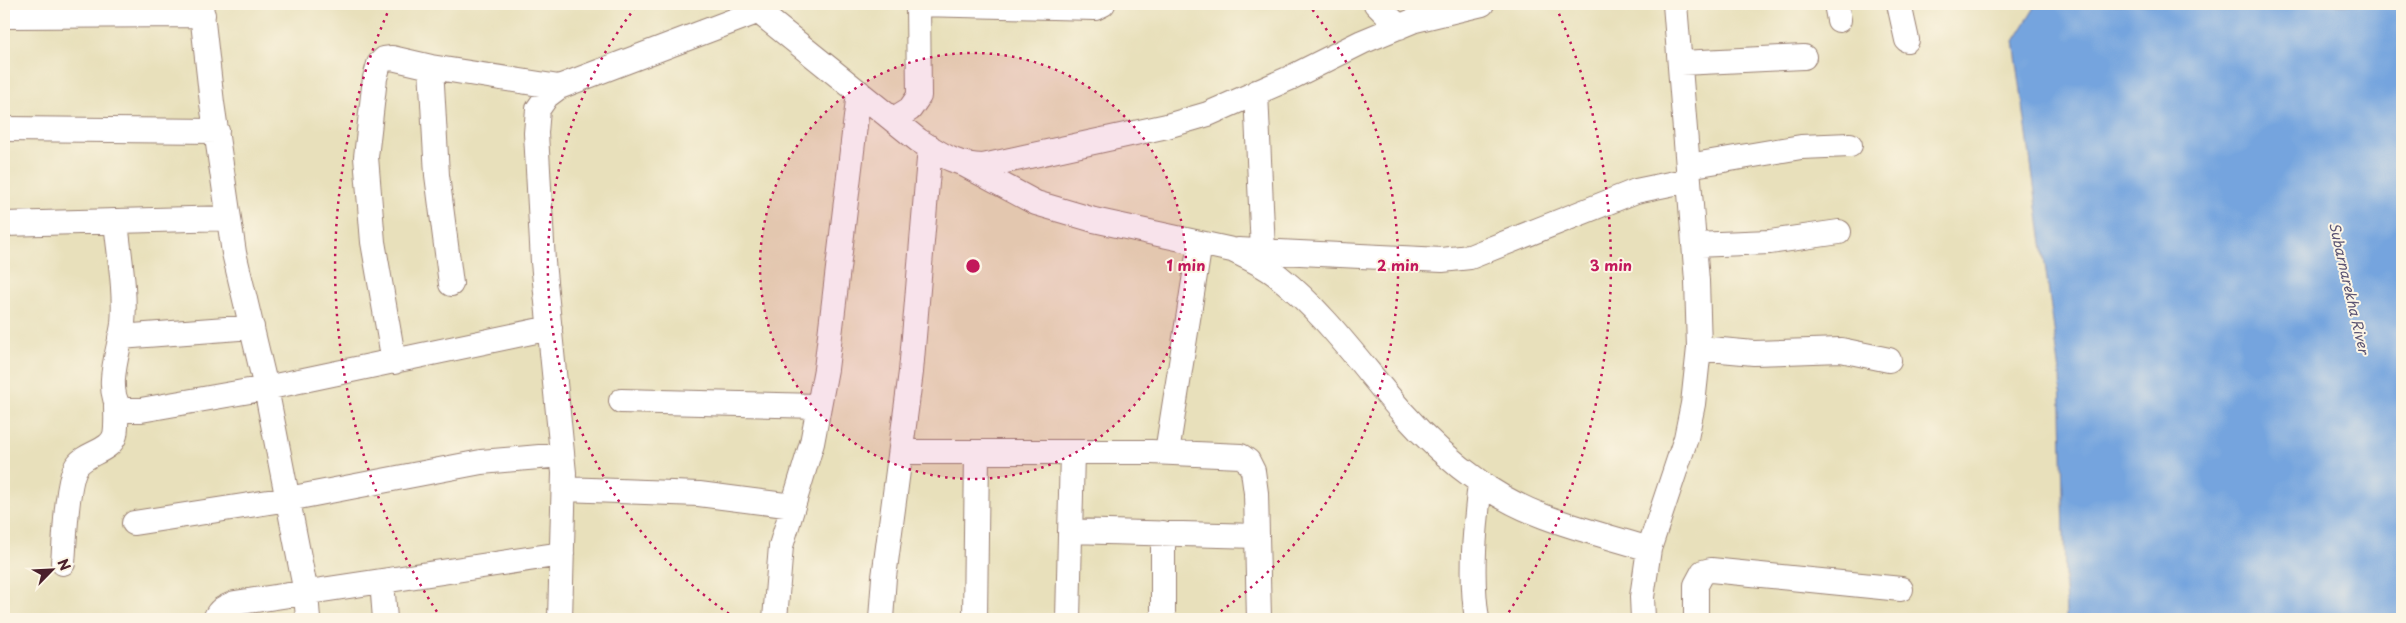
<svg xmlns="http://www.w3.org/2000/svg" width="2406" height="623" font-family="'Playpen Sans',sans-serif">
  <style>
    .water { fill: #74a4de; stroke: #5f6284 }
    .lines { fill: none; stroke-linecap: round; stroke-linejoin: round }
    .minor-casing { stroke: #998073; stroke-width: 26 }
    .minor { stroke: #fff; stroke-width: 24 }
    .ring { fill: none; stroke: #c2185b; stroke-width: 2.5; stroke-dasharray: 2.5 5 }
    .labels { text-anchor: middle; stroke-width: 4; stroke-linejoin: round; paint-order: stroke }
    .water-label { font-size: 14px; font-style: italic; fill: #5b5473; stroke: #fcf5e5 }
    .centre { fill: #c2185b; stroke: #fcf5e5; stroke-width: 2.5 }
    .ring-label { font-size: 15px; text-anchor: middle; font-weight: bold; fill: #c2185b; stroke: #fcf5e5; stroke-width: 4; stroke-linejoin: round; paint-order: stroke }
  </style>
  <rect width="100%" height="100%" fill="#fcf5e5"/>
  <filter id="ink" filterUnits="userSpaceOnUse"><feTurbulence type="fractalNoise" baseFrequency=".02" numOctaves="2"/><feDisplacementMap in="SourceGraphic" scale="10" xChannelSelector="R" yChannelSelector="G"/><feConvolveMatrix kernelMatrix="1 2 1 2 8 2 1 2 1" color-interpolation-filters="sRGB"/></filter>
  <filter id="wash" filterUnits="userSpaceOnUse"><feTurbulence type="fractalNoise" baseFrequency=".0096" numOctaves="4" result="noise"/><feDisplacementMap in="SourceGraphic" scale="20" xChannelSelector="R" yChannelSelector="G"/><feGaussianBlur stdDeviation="1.12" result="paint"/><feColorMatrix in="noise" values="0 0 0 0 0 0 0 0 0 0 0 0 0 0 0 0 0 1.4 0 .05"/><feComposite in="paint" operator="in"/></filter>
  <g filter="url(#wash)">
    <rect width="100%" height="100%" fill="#e8e0bb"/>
    <!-- water -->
    <path class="water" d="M2037,4H2402V619H2066L2060,373L2014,41Z"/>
  </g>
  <g filter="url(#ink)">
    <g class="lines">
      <!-- minor casing -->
      <g class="minor-casing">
        <path id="minor" d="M201,4L212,103L234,253L266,388L306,593L308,619
          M749,4L918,140C941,154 954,165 983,166L1167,126L1208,114L1290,78L1362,42L1415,20L1482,4
          M1376,4L1399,27
          M1836,4L1839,20
          M1899,4L1907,40
          M4,16L203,15
          M1681,63L1804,57
          M431,67L437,175L451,284
          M1256,92L1263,251
          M894,119L910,109L919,96L918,4L1095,8L1103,4
          M4,129L217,131
          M965,165L1036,203L1094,220L1232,250C1247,257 1264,265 1278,276C1326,314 1362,366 1402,412C1425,438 1453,463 1481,483C1529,519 1592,531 1649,549
          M1688,166L1801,147L1850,145
          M116,221C119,254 126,291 123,324C120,349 103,388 121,410H141L266,388L550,328
          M4,224L229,218
          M1694,245L1770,242L1839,232
          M1238,250L1442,260L1470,257L1636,191L1689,180
          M120,337L252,327
          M1699,348L1754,353L1841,350L1889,360
          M394,362L373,242L366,157L375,78L379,64L384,59L392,58L431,67L559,87
          M621,401L819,406
          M901,452H1151L1241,456L1248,461L1253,471L1256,493L1259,619
          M1167,452L1200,243
          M564,489L699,494L793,506
          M134,523L288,499L481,462L562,455
          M1070,531L1257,536
          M1163,533V619
          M63,563C65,540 66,488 75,469C83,452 110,453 115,435C117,426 116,414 116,404
          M382,581L385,619
          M215,619C219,609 225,607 235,603L562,554
          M560,619L564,473L543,262L536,133L538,109L547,96L559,87L759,11
          M775,619L781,546L812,443L826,369L859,92
          M881,619L884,577L911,372L930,147
          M975,619L977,452
          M1068,619L1072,452
          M1477,619C1470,574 1475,529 1480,483
          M1643,619L1642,597L1649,549L1686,438L1693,404L1699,348L1697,281L1675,4
          M1696,619V585L1703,572L1711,570L1901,589"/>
      </g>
      <!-- minor -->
      <use href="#minor" class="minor"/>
    </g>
  </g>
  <!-- distance rings -->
  <circle cx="973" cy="266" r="213" fill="#c2185b" fill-opacity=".12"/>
  <g class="ring">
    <circle cx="973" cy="266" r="213"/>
    <path d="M735 618A425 425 0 0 1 638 4M1308 4A425 425 0 0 1 1211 618"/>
    <path d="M441 618A638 638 0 0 1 390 7M1556 7A638 638 0 0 1 1505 618"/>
  </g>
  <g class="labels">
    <!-- water labels -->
    <g class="water-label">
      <text transform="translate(2349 288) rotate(77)" y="5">Subarnarekha River</text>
    </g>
  </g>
  <circle cx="973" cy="266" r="8" class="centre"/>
  <g class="ring-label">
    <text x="1186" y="271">1 min</text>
    <text x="1398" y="271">2 min</text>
    <text x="1611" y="271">3 min</text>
  </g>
  <!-- margin -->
  <rect width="2406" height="623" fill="none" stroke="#fcf5e5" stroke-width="20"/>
  <!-- north arrow -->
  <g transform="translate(52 570) rotate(66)" stroke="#fcf5e5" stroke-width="4" paint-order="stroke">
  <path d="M0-4L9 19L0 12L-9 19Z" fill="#4a1f2b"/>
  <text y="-8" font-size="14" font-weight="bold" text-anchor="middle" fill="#4a1f2b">N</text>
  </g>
</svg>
